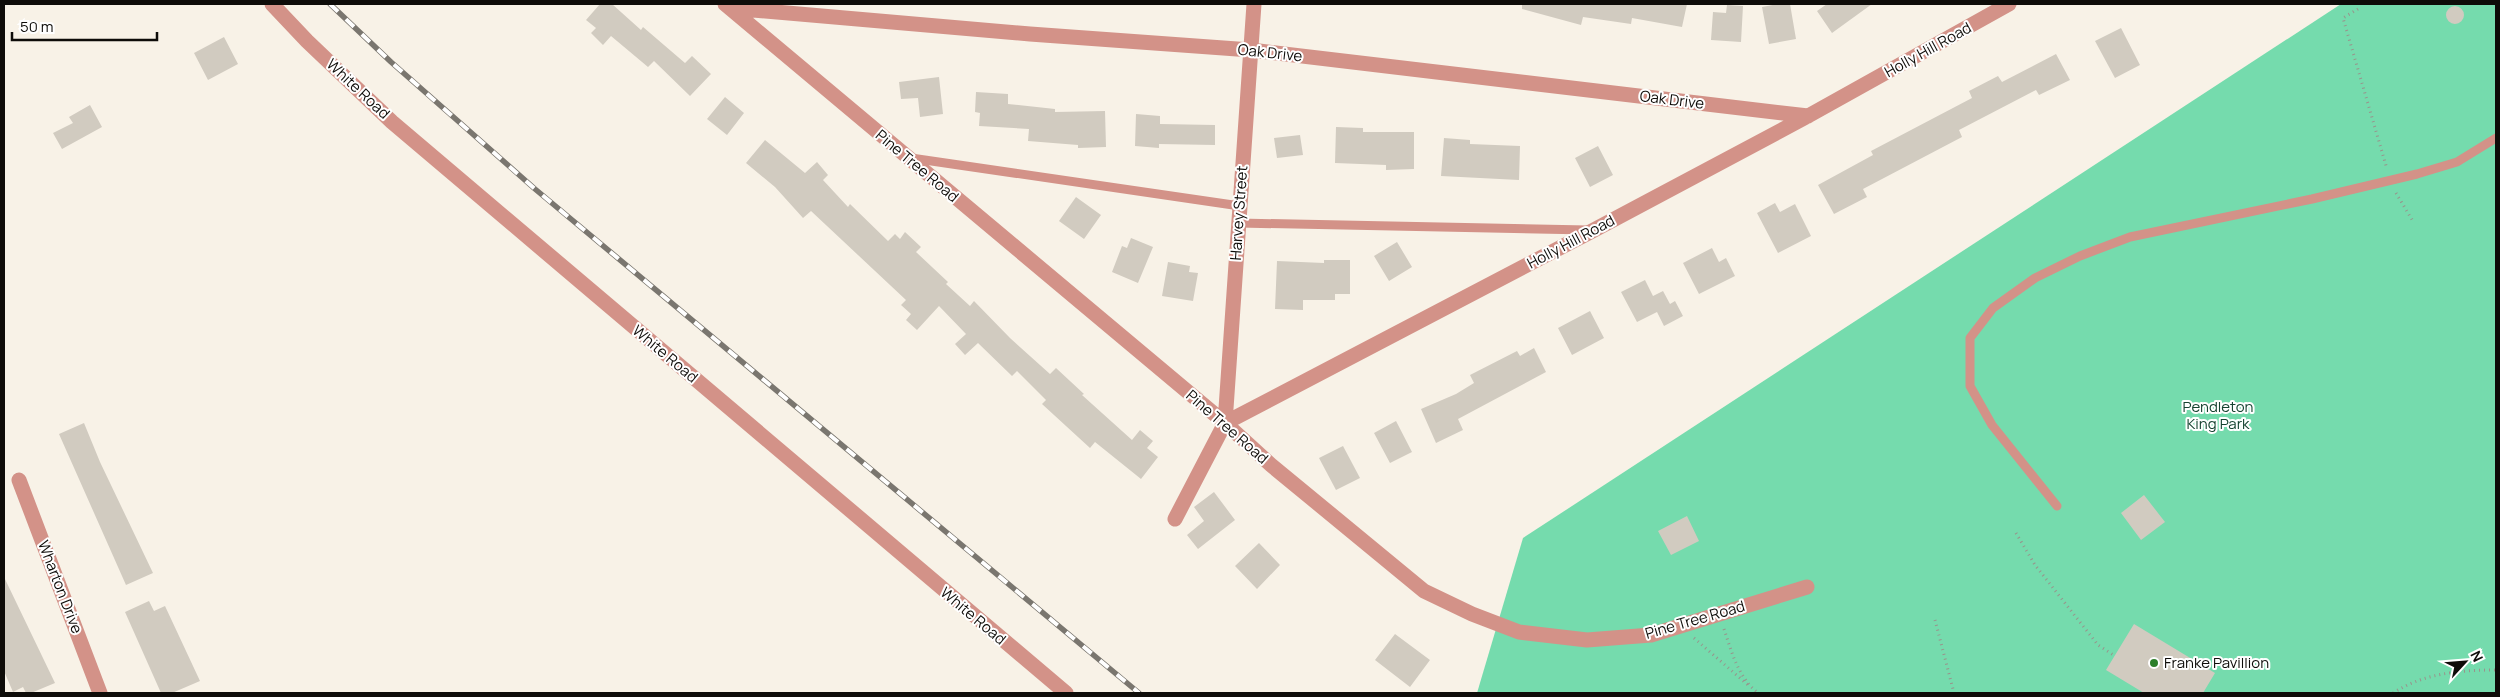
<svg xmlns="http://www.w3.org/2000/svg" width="2500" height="697" font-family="Manrope,sans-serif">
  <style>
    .green { fill: #75dbad }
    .building { fill: #d1cbc0 }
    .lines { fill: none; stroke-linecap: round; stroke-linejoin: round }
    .path { stroke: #98948c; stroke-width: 3; stroke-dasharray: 1 4; stroke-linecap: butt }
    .service { stroke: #d39288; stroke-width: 9 }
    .minor { stroke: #d39288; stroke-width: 15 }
    .rail-casing { stroke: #7a766f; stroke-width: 5.5 }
    .rail { stroke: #fff; stroke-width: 4; stroke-dasharray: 11; stroke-linecap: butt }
    .poi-dot { fill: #2b7e2a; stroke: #fff; stroke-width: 2 }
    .labels { text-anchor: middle; stroke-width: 4; stroke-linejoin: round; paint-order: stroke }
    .street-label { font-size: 15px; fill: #0e0c09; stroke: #fff }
    .park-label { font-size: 15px; fill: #164331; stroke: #fff }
    .poi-label { font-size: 15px; fill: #0e0c09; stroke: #fff; text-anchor: start }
  </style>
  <rect width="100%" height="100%" fill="#f8f2e7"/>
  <!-- green -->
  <path class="green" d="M2341,4H2496V693H1477L1523,538Z"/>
  <!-- building -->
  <path class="building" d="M600,4H612L641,30L643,27L685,63L692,56L711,74L690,96L654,61L648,67L611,36L603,45L591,33L596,28L586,20Z
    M1522,4H1687L1682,27L1632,18L1631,24L1583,17L1581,25L1522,9Z
    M1778,4H1790L1796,39L1769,44L1762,7Z
    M1827,4H1872L1832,33L1817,11Z
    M1727,5L1743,6L1741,42L1711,40L1713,12L1726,13Z
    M2446 15a9 9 0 1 1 18 0a9 9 0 1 1-18 0Z
    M2121,28L2140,65L2115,78L2095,41Z
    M224,37L238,64L208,80L194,53Z
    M2056,54L2070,80L2039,95L2036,90L1959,130L1962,137L1863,189L1867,197L1834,214L1818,185L1873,155L1871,151L1972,98L1969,91L1998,76L2002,82Z
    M939,77L943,114L920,117L918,98L901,99L899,82Z
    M976,92L1008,94V104L1055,109V112L1105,111L1106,147L1078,148V145L1028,141L1029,129L979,126L980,113L975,112Z
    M725,97L744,113L727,135L707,119Z
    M90,105L102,127L62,149L53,133L73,123L69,117Z
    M1136,114L1160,116V124L1215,125V145L1159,144V148L1135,146Z
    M1336,127L1363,128V132H1414V169L1386,170V165L1335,163Z
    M1300,135L1303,155L1277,158L1274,138Z
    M1444,138L1470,140V144L1520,146L1519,180L1441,176Z
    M765,140L805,173L817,162L828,175L823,180L848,207L850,204L888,241L895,234L900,239L905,232L921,247L916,252L948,282L946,284L970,306L974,301L1010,338L1050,374L1056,368L1084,394L1082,395L1132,440L1140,430L1153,441L1147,448L1158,457L1141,479L1095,442L1090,448L1042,404L1046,400L1017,371L1012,376L978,343L965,355L955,344L966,334L939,306L917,330L906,320L911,314L901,305L906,300L811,211L803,218L775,187L746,163Z
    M1598,146L1613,175L1590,187L1575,158Z
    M1076,197L1101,215L1084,239L1059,221Z
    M1775,203L1780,212L1795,204L1811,236L1778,253L1757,213Z
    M1131,238L1153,247L1138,283L1112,272L1122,246L1127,248Z
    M1397,242L1412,267L1389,281L1374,256Z
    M1712,248L1719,262L1726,258L1735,276L1699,294L1683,263Z
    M1324,260H1350V294H1335V300H1303V310L1275,309L1277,261L1324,263Z
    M1168,262L1190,266L1189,272L1198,273L1193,301L1162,296Z
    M1645,280L1653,296L1663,291L1670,304L1675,301L1683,316L1664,326L1657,312L1637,322L1621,292Z
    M1590,311L1604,338L1572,355L1558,328Z
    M1534,348L1546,372L1458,419L1463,430L1436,443L1421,409L1456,394L1474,383L1470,375L1517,351L1520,356Z
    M1396,421L1412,452L1390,463L1374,433Z
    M84,423L100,462L153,573L126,585L59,434Z
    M1343,446L1360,478L1336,490L1319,458Z
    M1214,492L1235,520L1198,549L1187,535L1204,521L1194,507Z
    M2144,495L2165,522L2141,540L2121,513Z
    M1687,516L1699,541L1671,555L1658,531Z
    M1259,543L1280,565L1257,589L1235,566Z
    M4,577L55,683L31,693H26L23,687L13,692L4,671Z
    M149,601L154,611L165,606L200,681L172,693H161L125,612Z
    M2134,624L2215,673L2203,693H2144L2106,670Z
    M1395,634L1430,660L1410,687L1375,660Z"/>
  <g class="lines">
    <!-- path -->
    <path class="path" d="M2358,9L2343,18L2387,169
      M2396,193L2414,223
      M2016,533L2035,565L2098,645L2115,656
      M1935,620L1954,693
      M1724,629C1732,653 1738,677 1758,693
      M1694,638L1748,685
      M2393,693C2424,673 2461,670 2496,670"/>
    <!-- service -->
    <path class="service" d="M911,158L1240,206
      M1239,223L1588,230
      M2057,506L1992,425L1970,386V338L1993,308L2035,278L2080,256L2130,237L2312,199L2417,174L2457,162L2496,138"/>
    <!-- minor -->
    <path class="minor" d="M272,4L307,41L392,122L1066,693
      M725,4L1225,423L1271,465L1424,591L1472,614L1519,632L1587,640L1651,635L1807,587
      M730,8L1030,34L1251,50L1808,116
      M1225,423L1254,4
      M19,480L100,693
      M1175,519L1225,423L1594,230L1808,116L2009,4"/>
    <!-- rail casing -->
    <g class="rail-casing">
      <path id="rail" d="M330,4L391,62L535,189L1139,693"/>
    </g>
    <!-- rail -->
    <use href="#rail" class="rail"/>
  </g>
  <!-- markers -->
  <circle class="poi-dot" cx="2154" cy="663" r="5"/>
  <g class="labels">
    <!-- street labels -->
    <g class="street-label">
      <text transform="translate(1928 50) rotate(-29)" y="5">Holly Hill Road</text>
      <text transform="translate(1270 53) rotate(6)" y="5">Oak Drive</text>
      <text transform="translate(358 89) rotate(43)" y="5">White Road</text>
      <text transform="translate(1672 100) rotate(7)" y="5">Oak Drive</text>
      <text transform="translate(917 166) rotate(40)" y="5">Pine Tree Road</text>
      <text transform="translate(1239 213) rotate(-86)" y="5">Harvey Street</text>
      <text transform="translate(1571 242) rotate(-28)" y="5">Holly Hill Road</text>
      <text transform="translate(665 354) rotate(40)" y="5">White Road</text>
      <text transform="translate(1227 427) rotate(41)" y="5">Pine Tree Road</text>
      <text transform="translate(60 587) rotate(69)" y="5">Wharton Drive</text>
      <text transform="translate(973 616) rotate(40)" y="5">White Road</text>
      <text transform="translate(1695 620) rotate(-16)" y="5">Pine Tree Road</text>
    </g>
    <!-- park labels -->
    <g class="park-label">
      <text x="2218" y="412">Pendleton<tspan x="2218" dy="17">King Park</tspan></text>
    </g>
    <!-- poi labels -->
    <g class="poi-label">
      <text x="2164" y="668">Franke Pavillion</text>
    </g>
  </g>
  <!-- border -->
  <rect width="2500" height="697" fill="none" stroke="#0e0c09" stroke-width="10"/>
  <!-- north arrow -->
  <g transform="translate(2465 662) rotate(64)" stroke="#ffffff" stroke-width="4" paint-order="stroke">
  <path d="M0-4L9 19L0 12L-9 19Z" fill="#0e0c09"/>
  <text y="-8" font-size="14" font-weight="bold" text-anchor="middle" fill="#0e0c09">N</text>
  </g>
  <!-- scale -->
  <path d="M12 32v8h145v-8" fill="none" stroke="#0e0c09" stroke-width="2.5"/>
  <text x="20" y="32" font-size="15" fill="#0e0c09" stroke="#ffffff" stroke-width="4" paint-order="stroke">50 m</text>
</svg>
